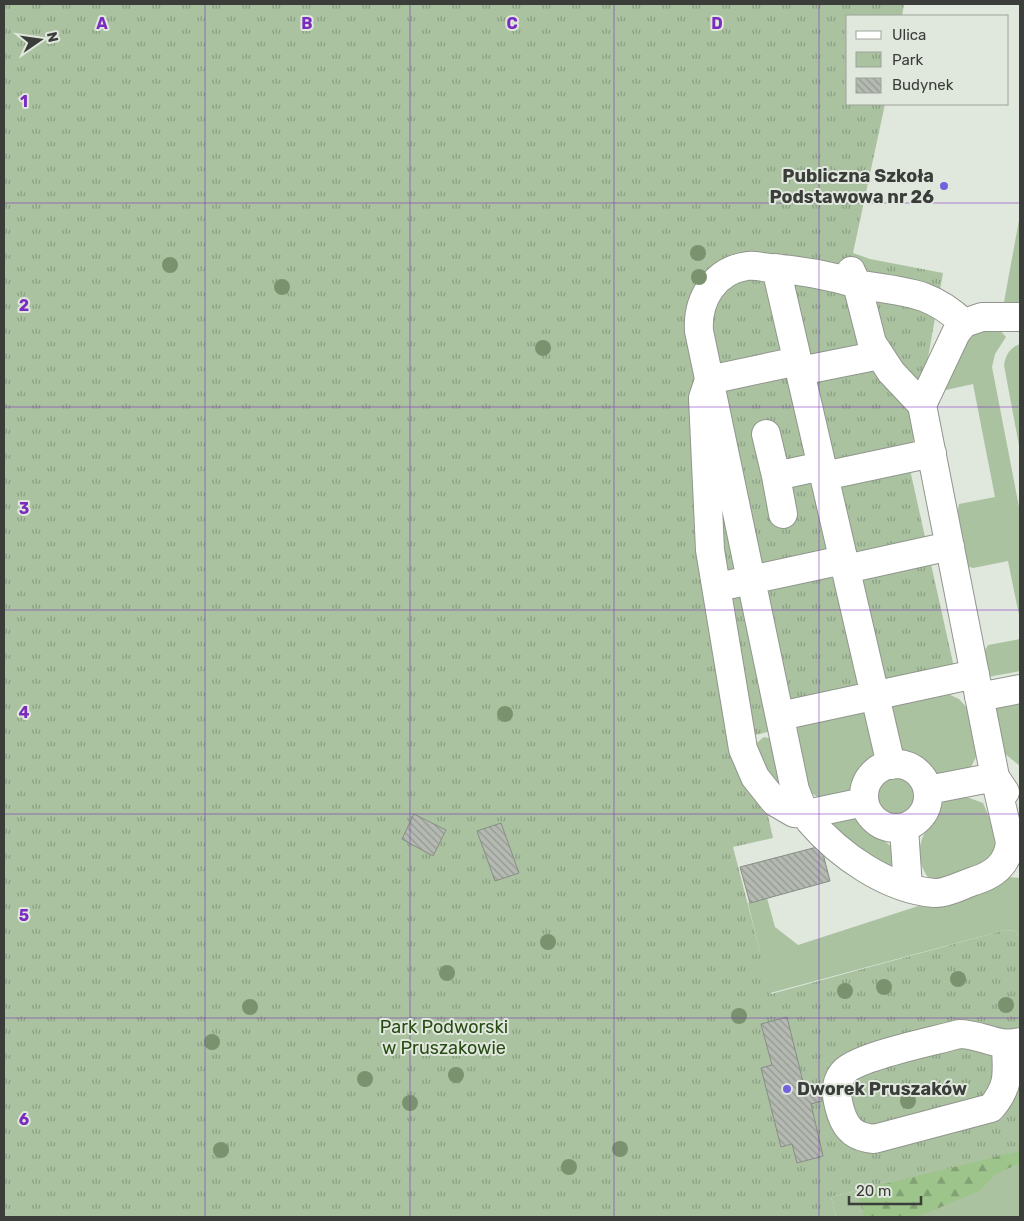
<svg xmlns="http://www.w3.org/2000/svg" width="1024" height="1221" font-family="Rubik,sans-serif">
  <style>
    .green { fill: #aac2a0 }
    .forest { fill: url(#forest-firs) }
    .park { fill: url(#park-tufts) }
    .building { fill: url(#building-back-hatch); stroke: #888e86 }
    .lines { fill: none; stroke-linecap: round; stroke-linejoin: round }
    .minor-casing { stroke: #90968d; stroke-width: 30 }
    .minor { stroke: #fff; stroke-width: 28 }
    .tree { fill: #7b926e }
    .grid { fill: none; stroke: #7b2cbf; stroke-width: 1; stroke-opacity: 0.55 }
    .poi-dot { fill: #7462dd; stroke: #e0e7dd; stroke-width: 2 }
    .labels { text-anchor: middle; stroke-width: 4; stroke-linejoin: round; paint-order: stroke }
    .poi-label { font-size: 18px; font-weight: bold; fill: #3a3d39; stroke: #e0e7dd; text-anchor: end }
    .park-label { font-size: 18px; fill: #284c13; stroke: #e0e7dd }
    .grid-label { font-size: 16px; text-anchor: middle; font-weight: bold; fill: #7b2cbf; stroke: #e0e7dd; stroke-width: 4; stroke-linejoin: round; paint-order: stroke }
  </style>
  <defs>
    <pattern id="forest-firs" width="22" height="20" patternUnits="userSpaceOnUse" patternTransform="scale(1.25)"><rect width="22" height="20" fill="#9dc48b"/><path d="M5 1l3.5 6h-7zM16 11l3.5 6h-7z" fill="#81a073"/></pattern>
    <pattern id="park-tufts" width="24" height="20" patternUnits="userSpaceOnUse" patternTransform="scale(1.25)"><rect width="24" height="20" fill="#aac2a0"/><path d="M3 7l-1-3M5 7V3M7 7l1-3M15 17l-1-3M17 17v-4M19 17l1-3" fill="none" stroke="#8b9f83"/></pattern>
    <pattern id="building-back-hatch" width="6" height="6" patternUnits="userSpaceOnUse" patternTransform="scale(1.25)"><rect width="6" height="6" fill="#b4bab1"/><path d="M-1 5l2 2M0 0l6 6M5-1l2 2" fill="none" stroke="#939891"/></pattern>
  </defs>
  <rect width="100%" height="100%" fill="#e0e7dd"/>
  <!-- green -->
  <path class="green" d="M1020,215V305L1011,309L1004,302Z
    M998,328L1006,337L995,354L992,367L1020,512V620L1008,561L973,568L963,565L956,521L959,504L995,497L973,384L946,390V382L969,337L981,330Z
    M1020,344V451L1004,365C1006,354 1010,348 1020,344Z
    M1020,639V671L988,677L982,655L988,645Z
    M1020,693V766L999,749L991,725L1000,701Z
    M948,694L959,699L968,709L975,744L976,757L970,769C929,779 933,776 900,752L891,713L894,704Z
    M868,711C871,722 877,738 875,749C868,779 834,822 805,786C799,778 795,748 793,737L802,720Z
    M764,737L776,740L785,791L765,771L754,745Z
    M875 796a22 22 0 1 1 44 0a22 22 0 1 1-44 0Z
    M961,795L983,803L998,838L991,861L932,883C905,849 928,829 946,797Z
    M843,815L856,820L896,850L895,862L888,867L828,828L831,822Z
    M1008,877L1020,878V937L1015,931L1005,930L670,1020L760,952L748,903L767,898L775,927L798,945Z
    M1020,1151V1217H836L831,1197Z"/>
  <!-- forest -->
  <path class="forest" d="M1020,1075V1163L996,1174L979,1191L917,1217H864L859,1197L865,1171Z"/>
  <!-- park -->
  <path class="park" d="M4,4H904L902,16H848V104H885L853,253L870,259L943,273L909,465L959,690L750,736L773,838L733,847L771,994L1005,930L1015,931L1020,937V1151L831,1197L836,1217H4Z"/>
  <!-- building -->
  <path class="building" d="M414,814L446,830L433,856L402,839Z
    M501,823L519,873L495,881L477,831Z
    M821,846L830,881L750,903L740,867Z
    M787,1017L803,1082L806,1081L808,1091L819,1088L822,1101L811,1104L823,1156L797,1163L792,1144L781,1147L761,1068L772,1065L761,1024Z"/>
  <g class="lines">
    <!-- minor casing -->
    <g class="minor-casing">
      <path id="minor" d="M776,268L891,765
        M851,271L857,284C828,275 800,270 770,268C763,267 754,265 747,266C714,271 697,300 699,331L795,790C799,799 803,813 810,821C839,855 887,889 934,893C945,894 962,885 974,881C994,875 1008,864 1010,842L995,777L928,790
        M798,361L709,380L703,398L710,550L743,749L755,777L775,802L794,813L807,814L864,802
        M800,371L880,355
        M922,405L891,372L872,343L857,284C904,293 927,289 964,323
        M766,434L776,476L822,466
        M776,476L783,514
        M824,476L932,453
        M846,569L950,546
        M732,584L843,560
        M979,697L1020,689
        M780,716L975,674
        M864 796a32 32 0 1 1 64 0a32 32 0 1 1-64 0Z
        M1005,792L995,777L922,405L956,333L964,323L982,317H1020
        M904,828L908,888
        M1006,1046C1007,1073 1010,1086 991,1108L874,1139C856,1137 847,1131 841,1113C837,1100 833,1085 843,1073C856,1056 936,1041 959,1034C982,1034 997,1048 1020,1042"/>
    </g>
    <!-- minor -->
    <use href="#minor" class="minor"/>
  </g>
  <!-- trees -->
  <g class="tree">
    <circle cx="698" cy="253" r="8"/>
    <circle cx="170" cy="265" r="8"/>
    <circle cx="699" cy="277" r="8"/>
    <circle cx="282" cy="287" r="8"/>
    <circle cx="543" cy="348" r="8"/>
    <circle cx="505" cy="714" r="8"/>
    <circle cx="548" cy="942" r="8"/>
    <circle cx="447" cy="973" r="8"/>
    <circle cx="958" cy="979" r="8"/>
    <circle cx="884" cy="987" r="8"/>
    <circle cx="845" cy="991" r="8"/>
    <circle cx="1006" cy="1005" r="8"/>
    <circle cx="250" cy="1007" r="8"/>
    <circle cx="739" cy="1016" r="8"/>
    <circle cx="212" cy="1042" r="8"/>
    <circle cx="456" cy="1075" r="8"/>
    <circle cx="365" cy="1079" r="8"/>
    <circle cx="908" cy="1101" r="8"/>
    <circle cx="410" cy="1103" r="8"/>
    <circle cx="620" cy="1149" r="8"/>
    <circle cx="221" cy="1150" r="8"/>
    <circle cx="569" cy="1167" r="8"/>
  </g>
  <!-- grid -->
  <path class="grid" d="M205,4V1217M410,4V1217M614,4V1217M819,4V1217M4,203H1020M4,407H1020M4,610H1020M4,814H1020M4,1018H1020"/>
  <!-- markers -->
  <g class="poi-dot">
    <circle cx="944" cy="186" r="5"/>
    <circle cx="787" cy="1089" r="5"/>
  </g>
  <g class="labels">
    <!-- poi labels -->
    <g class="poi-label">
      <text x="934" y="182">Publiczna Szkoła<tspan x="934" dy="21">Podstawowa nr 26</tspan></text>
      <text x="797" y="1095" text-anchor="start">Dworek Pruszaków</text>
    </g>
    <!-- park labels -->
    <g class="park-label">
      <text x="444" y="1033">Park Podworski<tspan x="444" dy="21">w Pruszakowie</tspan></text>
    </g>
  </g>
  <g class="grid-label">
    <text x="102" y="29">A</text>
    <text x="307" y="29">B</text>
    <text x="512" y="29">C</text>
    <text x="717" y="29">D</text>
    <text x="24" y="107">1</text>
    <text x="24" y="311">2</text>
    <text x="24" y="514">3</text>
    <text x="24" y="718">4</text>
    <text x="24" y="921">5</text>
    <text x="24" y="1125">6</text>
  </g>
  <!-- border -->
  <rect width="1024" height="1221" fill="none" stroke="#3a3d39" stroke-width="10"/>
  <!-- legend -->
  <rect x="846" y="15" width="162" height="90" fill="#e0e7dd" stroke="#9ea39b"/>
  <rect x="856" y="31" width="25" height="8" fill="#ffffff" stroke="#9ea39b"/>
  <text x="892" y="40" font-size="15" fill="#3a3d39">Ulica</text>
  <rect x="856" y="52" width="25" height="15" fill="url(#park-tufts)" stroke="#9ea39b"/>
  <text x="892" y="65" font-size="15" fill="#3a3d39">Park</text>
  <rect x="856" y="78" width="25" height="15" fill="url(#building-back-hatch)" stroke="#9ea39b"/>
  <text x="892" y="90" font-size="15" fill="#3a3d39">Budynek</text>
  <!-- north arrow -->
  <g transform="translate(40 40) rotate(77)" stroke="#e0e7dd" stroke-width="4" paint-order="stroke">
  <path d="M0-4L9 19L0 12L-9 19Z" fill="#3a3d39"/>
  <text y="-8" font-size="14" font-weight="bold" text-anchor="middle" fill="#3a3d39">N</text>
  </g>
  <!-- scale -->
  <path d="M849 1196v8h72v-8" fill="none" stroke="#3a3d39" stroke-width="2.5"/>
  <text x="856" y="1196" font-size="15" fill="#3a3d39" stroke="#e0e7dd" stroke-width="4" paint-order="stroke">20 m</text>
</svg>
